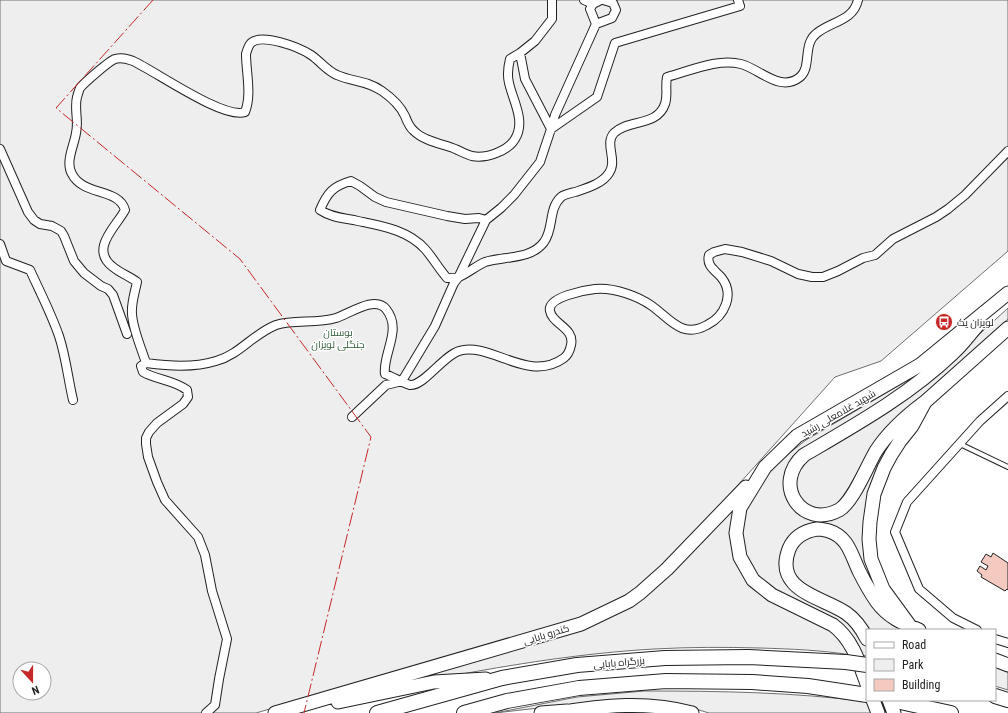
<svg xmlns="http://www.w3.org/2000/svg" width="1008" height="713" font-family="'Roboto Condensed',Cairo,sans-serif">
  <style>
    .green { fill: #eee; stroke: #6f6f6f; fill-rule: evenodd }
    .building { fill: #f3c9c0; stroke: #222 }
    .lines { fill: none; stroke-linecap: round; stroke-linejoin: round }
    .service-casing { stroke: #222; stroke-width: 6 }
    .minor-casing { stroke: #222; stroke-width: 10 }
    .primary-casing { stroke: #222; stroke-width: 15 }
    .trunk-casing { stroke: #222; stroke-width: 16 }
    .service { stroke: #fff; stroke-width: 4 }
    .minor { stroke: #fff; stroke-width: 8 }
    .primary { stroke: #fff; stroke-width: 13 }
    .trunk { stroke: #fff; stroke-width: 14 }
    .trunk-bridge-casing { stroke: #222; stroke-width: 16; stroke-linecap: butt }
    .trunk-bridge { stroke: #fff; stroke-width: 14 }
    .power { stroke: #c62828; stroke-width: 1; stroke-dasharray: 14 3 2 3; stroke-linecap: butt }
    .labels { text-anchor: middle; stroke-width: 3; stroke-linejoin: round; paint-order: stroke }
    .poi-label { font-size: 10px; fill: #222; stroke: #fff; text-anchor: start }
    .park-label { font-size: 10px; fill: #2f5e38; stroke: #fff }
    .street-label { font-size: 10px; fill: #222; stroke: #fff }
  </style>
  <rect width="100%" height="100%" fill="#fff"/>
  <!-- green -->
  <path class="green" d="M0,0H1008V251L881,361L835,377L712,514L653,575L633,591L581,618L256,713H0ZM20,669H44V693H20Z
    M1008,308V319L890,426L847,497L831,509L810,508C791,489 793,492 798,466L926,383Z
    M928,367L921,376L812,446L787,493L826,518L907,420L867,498L864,527L878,596L852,544L806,528L782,569L845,617L865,644L867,648V656L860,655L856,645L778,592L755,573L744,554L741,529L745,507L768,472L787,455L806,440L915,376Z
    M737,502L743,571L834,632L851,655C821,650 791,649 760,648C725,647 690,647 654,649C549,655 444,677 340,698L600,620Z
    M811,534L829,535L835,538L905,630H867L805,589L791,571L793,548Z
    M995,664L1008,670V690L995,686Z
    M644,691C719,691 794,692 869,702L874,713H709L689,707H547L495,713L577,697Z"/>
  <!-- building -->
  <path class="building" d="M993,553L1008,563V590L1007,589L1005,591L981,577L982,575L977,571L980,566L986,570L988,566L981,562L986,554L991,557Z"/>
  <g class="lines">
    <!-- service casing -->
    <g class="service-casing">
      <path id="service" d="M960,444L1008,467"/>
    </g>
    <!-- minor casing -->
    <g class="minor-casing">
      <path id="minor" d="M584,0L593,4
        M596,24L612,18L616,10L613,3L603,0
        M551,129L597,97L615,43L740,6L738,0
        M551,129L555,115L596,24L590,9L593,4L601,0
        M0,149L28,212L34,220L40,224L52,226L61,231L64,236L74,261L84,273L101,286L108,289L113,295L127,334
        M486,220L479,218L465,219L447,216L386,202L375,197L360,186L351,181C333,186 327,193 320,210C332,218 345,218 358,221C382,226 408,230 425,249C433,258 439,269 447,278C451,278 455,278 459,277C468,273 476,266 485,262C504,256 531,260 544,242C554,229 548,209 561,197C565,194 571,193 575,192C587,188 602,184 609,173C618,160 604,144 614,133C628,119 657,127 665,104C668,95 665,87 667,77C690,71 717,58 741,64C760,69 780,93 800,77C812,67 802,44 817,33C832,21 853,21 858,0
        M0,244L6,261L30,270C40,292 51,313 59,336C66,357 68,379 73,400
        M146,363C141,347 133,330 132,314C131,303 135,292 137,282C129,276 120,273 113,267C89,249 116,227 125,210C119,188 83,196 72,174C65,162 74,146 76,133C79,121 74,109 77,97C78,94 79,90 80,88C84,83 109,61 115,59C122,57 127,59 133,61C155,71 224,120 245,112C252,95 246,72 246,54C247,51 248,46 251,43C262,33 299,47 311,55C320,61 327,71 337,75C353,82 366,80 382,91C392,98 400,105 405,116C407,121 409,127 414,131C423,140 438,143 450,147C457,149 464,154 472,156C486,159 508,151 515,139C526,121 513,101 509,83C507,75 508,67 510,59L520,53
        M352,417L386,385L402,381L435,326L454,283L458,278L486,220L501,208L514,195L540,162L551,129L525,79L520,53L535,41L552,19V0
        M977,630L953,618L919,589L895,532L907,502L980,421L1008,396
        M995,639L1008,643
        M206,713L215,705L219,679L227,639L212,591L205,555L198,537L165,500L157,482L148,457L146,444V438L149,432L157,423L183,404L188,397L187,390C174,380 157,380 143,372L141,366L146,363C169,366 193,368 216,361C239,355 253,334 276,325C294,319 316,324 336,318C349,314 375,295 386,309C403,330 382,354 385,374C391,376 405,384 410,385C424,386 443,356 459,351C490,341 528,384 564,358C568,355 570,350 571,345C575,328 552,324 550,311C547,297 585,290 595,289C613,287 638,296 652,306C670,319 682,339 707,325C725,316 735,294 721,277C715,270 706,266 709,255L714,252L725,249L742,252L771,261L798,274L812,277H823L838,271L863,258L875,255L893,239L936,217L948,209L965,195L1008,151"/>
    </g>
    <!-- primary casing -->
    <g class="primary-casing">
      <path id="primary" d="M925,402C906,416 889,431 876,451C867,466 853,502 839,510C802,530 771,484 804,455C857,424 909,395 953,353C962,345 969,335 977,326
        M910,626L883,589L871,559L869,539L870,522L874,494L884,468L891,455L900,441L912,426L925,402L1008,328
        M867,639C862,629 856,620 846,613C823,597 773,591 789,549C794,537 805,531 817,529C822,529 825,530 829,531C848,537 851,554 859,571C864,581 870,592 877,602C888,617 902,623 919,630
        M995,660L1008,665
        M867,684C859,662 852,639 833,625L772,595L753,580L740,557L736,533L740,508L765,467L797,436L920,365L1008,293
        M873,700L878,713
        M889,700L894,713
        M338,702L434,682L486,679
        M275,713L581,624L629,601L640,593L667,569L746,487
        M541,713L567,711
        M559,713C603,705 649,701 692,713"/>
    </g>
    <!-- trunk casing -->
    <g class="trunk-casing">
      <path id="trunk" d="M995,696L1008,700
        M891,700L951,713
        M377,713L502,678L577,665L665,658L748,657L846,662
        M464,713L507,701L579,688L666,681L752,682L808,686L867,695"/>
    </g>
    <!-- service -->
    <use href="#service" class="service"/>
    <!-- minor -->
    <use href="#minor" class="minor"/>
    <!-- primary -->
    <use href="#primary" class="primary"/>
    <!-- trunk -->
    <use href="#trunk" class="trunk"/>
    <!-- trunk-bridge casing -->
    <g class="trunk-bridge-casing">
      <path id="trunk-bridge" d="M846,662L867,665"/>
    </g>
    <!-- trunk-bridge -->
    <use href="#trunk-bridge" class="trunk-bridge"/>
    <!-- power -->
    <path class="power" d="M153,0L56,108L240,259L371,437L304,713"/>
  </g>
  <!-- icons -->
  <defs>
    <g id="bus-disc" transform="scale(0.9)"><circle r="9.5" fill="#c62828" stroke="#fff"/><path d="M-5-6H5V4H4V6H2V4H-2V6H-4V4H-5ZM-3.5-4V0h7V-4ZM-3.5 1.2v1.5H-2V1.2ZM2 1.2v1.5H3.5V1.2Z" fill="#fff"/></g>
  </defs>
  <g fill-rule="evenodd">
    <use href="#bus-disc" x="944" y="322"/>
  </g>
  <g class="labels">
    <!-- poi labels -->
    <g class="poi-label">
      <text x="957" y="326">لویزان یک</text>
    </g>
    <!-- park labels -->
    <g class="park-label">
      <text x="338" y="336">بوستان<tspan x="338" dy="12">جنگلی لویزان</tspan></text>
    </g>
    <!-- street labels -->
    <g class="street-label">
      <text transform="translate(838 413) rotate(-30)" y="4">شهید غلامعلی رشید</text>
      <text transform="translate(546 634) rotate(-17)" y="4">کندرو بابایی</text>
      <text transform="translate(619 662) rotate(-5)" y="4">بزرگراه بابایی</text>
    </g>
  </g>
  <!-- legend -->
  <rect x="866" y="629" width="130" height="72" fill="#ffffff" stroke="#a7a7a7"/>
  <rect x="874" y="642" width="20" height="6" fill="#ffffff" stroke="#a7a7a7"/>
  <text x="902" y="649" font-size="12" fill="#222222">Road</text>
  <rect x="874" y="659" width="20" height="12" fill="#eeeeee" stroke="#a7a7a7"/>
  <text x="902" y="669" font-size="12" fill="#222222">Park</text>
  <rect x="874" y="679" width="20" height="12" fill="#f3c9c0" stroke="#a7a7a7"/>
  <text x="902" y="689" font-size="12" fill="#222222">Building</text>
  <!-- north arrow -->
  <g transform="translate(32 681) rotate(159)"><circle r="19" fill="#ffffff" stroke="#a7a7a7"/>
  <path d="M0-3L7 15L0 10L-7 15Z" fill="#c62828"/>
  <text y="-6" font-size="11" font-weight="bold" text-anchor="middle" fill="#222222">N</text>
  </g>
</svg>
